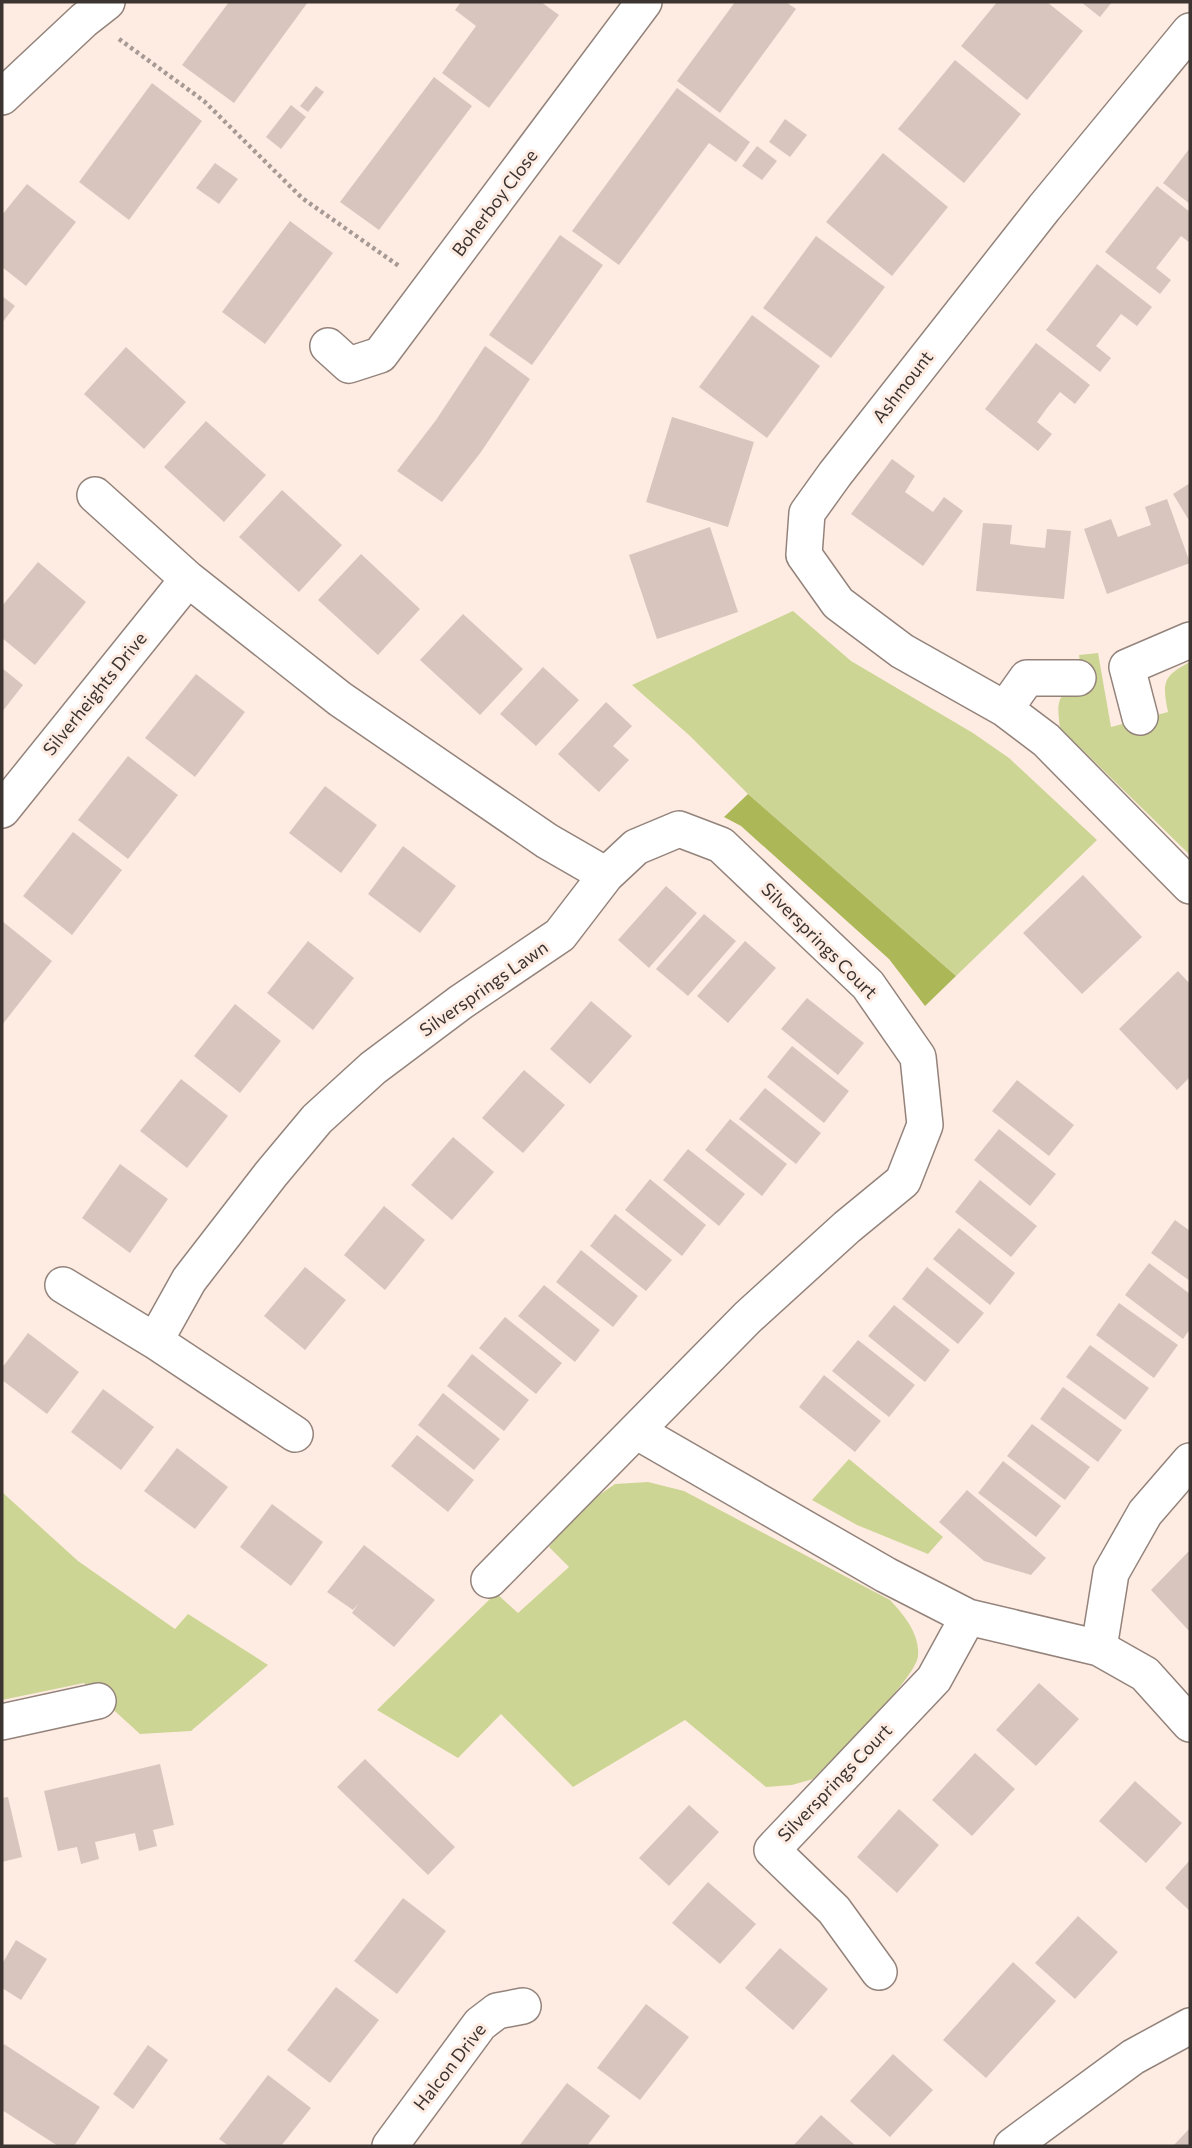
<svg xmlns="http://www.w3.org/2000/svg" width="1192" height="2148" font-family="Commissioner,sans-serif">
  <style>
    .green { fill: #ccd593 }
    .forest { fill: #acb758 }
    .building { fill: #d8c6be }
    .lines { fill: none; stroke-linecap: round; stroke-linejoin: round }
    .minor-casing { stroke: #93837b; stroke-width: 38 }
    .path { stroke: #a79a94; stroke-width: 4.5; stroke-dasharray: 3.5 3.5; stroke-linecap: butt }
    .minor { stroke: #fff; stroke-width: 35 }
    .labels { text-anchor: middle; stroke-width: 6; stroke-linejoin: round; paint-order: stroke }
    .street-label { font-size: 18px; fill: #3b3431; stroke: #feece3 }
  </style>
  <rect width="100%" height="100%" fill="#feece3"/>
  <!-- green -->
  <path class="green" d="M793,611L851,661L973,733L1009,758L1097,840L956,976L748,794L689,735L632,685Z
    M1098,653L1111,727L1168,712C1162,682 1163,676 1190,662V855L1060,728C1057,704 1055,691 1083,688L1079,655Z
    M849,1459L943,1537L928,1554L857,1525L812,1500Z
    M648,1482L684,1491L890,1600C904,1615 920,1634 918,1656C916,1679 833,1758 813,1779L792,1785L766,1787L685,1720L573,1787L501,1714L458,1758L377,1710L496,1593L518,1613L569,1567L549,1547L582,1507L615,1484Z
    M2,1492L78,1561L175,1629L188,1614L268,1665L191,1731L140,1734L84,1683L2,1700Z"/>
  <!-- forest -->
  <path class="forest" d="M748,794L956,976L925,1006L889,959L741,826L724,817Z"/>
  <!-- building -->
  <path class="building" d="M229,2H308L234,103L182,65Z
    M461,2H541L559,15L489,108L442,73L476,26L455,10Z
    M735,2H786L796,9L720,113L677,81Z
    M997,2H1047L1083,31L1027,100L961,46Z
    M1081,2H1112L1100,17Z
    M955,60L1021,114L964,183L898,129Z
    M434,77L472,106L379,230L340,202Z
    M152,83L202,121L129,220L79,182Z
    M316,86L324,92L308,112L300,106Z
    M677,88L750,142L736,162L709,143L619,265L572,231Z
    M291,105L306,117L281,149L266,137Z
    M785,119L807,135L790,157L769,142Z
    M757,146L777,161L762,180L742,166Z
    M1190,148V204L1163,183Z
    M883,153L948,207L892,276L826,222Z
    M215,163L238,179L219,204L196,188Z
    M27,184L76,222L26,286L2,267V215Z
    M1157,186L1190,212V243L1181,236L1156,268L1171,280L1160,294L1105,252Z
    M290,221L333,253L265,344L222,312Z
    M560,235L603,265L532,365L489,335Z
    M816,236L885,287L831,358L763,308Z
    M1097,264L1152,307L1137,326L1121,314L1096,346L1111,358L1100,372L1046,330Z
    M2,296L15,306L2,323Z
    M752,315L820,366L767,438L699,387Z
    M1036,343L1090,385L1075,404L1060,392L1047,408L1037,422L1052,434L1038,451L985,409Z
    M485,346L530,379L481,452L442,502L397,471L436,420Z
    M126,347L186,402L144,449L84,394Z
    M672,417L754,442L728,527L646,502Z
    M206,421L266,475L224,522L164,467Z
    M892,459L915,476L905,492L933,512L944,497L963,511L923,566L851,514Z
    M1190,483V522L1173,494Z
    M282,490L342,545L299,592L239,537Z
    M1167,499L1190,563L1107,594L1084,529L1111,519L1118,537L1131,532L1151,525L1145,507Z
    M983,523L1012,525L1010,544L1025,546L1045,548L1047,529L1071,531L1064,599L976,591Z
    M710,527L738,612L657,639L629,555Z
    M361,554L420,609L378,655L318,600Z
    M38,562L86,602L35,665L2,638V606Z
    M463,614L523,669L480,715L420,660Z
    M543,667L579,700L536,746L500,714Z
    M2,668L23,685L2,712Z
    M196,674L245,712L195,777L145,738Z
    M606,702L632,726L613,746L629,760L599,792L558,754Z
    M128,756L178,795L128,859L78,820Z
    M325,786L377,825L341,873L289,833Z
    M73,832L122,870L72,935L23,896Z
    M403,846L456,886L420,933L368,894Z
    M1083,875L1142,937L1082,994L1023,933Z
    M666,886L697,913L649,968L618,940Z
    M704,914L736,941L688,996L656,969Z
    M2,921L52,961L2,1025Z
    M308,941L354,978L313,1030L267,993Z
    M745,941L776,968L728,1023L697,996Z
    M1178,971L1190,984V1077L1177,1090L1119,1029Z
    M807,998L864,1043L838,1075L781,1029Z
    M591,1001L632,1036L590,1084L550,1049Z
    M235,1004L281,1041L240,1093L194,1056Z
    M792,1046L849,1091L824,1123L767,1077Z
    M524,1070L565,1105L523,1153L482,1118Z
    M181,1079L228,1116L187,1168L140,1131Z
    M1017,1080L1074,1125L1049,1156L992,1111Z
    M765,1088L821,1133L796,1164L739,1119Z
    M730,1119L787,1164L762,1196L705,1150Z
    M999,1129L1056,1174L1030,1206L974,1160Z
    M453,1137L494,1172L452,1220L411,1185Z
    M688,1149L745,1194L719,1226L663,1180Z
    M120,1164L168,1199L130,1253L82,1218Z
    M650,1179L706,1225L682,1256L625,1210Z
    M980,1180L1037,1226L1011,1257L955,1212Z
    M384,1206L425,1240L385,1290L344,1255Z
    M615,1214L672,1260L646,1291L590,1246Z
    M1175,1220L1190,1231V1281L1151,1253Z
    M959,1228L1015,1273L990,1305L933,1259Z
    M581,1250L638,1296L613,1327L556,1282Z
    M1149,1263L1190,1294V1329L1183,1339L1125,1295Z
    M305,1267L346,1300L305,1350L264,1316Z
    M927,1267L984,1313L958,1344L902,1299Z
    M544,1285L600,1330L575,1362L518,1316Z
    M1119,1303L1178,1345L1154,1378L1096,1335Z
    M894,1305L950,1350L925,1382L868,1336Z
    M505,1317L562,1363L536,1394L479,1348Z
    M28,1333L79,1372L47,1414L2,1380V1368Z
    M858,1340L915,1385L889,1417L832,1371Z
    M1090,1345L1149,1388L1125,1420L1066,1377Z
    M472,1354L529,1400L504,1431L447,1386Z
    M824,1375L881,1421L855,1452L799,1407Z
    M1063,1387L1122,1430L1098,1462L1040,1419Z
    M103,1389L154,1427L121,1470L71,1432Z
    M443,1393L500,1439L474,1470L418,1425Z
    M1032,1424L1090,1467L1065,1500L1007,1456Z
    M417,1435L474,1480L448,1512L391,1466Z
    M177,1448L228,1487L195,1529L144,1491Z
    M1003,1461L1061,1506L1036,1537L978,1493Z
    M967,1490L1046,1558L1031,1575L984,1561L939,1522Z
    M272,1504L323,1542L291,1586L240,1547Z
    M364,1545L435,1600L394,1647L352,1613L359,1603L353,1610L327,1592Z
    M1190,1550V1632L1151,1590Z
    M1039,1683L1079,1719L1036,1766L996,1730Z
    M975,1753L1015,1789L972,1836L932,1800Z
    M365,1759L455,1847L428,1875L337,1787Z
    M160,1764L174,1825L153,1830L157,1846L139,1851L135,1833L95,1842L99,1859L81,1864L77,1847L58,1851L44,1791Z
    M1135,1781L1182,1823L1146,1863L1099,1821Z
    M8,1797L22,1857L2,1862V1798Z
    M689,1805L719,1832L669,1886L639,1858Z
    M899,1809L939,1845L897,1893L857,1857Z
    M1190,1860V1911L1165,1888Z
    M708,1882L756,1924L720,1964L672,1923Z
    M403,1898L446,1931L397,1994L354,1961Z
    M1078,1916L1118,1952L1075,1999L1035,1963Z
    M16,1940L47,1959L21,2000L2,1988V1964Z
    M780,1948L828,1989L793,2030L745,1988Z
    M1013,1962L1056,2001L986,2078L943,2040Z
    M336,1987L379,2020L330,2083L287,2050Z
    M646,2004L689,2037L640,2100L597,2068Z
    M4,2044L100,2107L74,2146H58L2,2110V2047Z
    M148,2045L168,2060L133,2109L113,2094Z
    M893,2054L933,2090L890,2137L850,2101Z
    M268,2075L311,2108L281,2146H229L219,2139Z
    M567,2083L610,2116L587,2146H519Z
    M821,2115L856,2146H793Z
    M1190,2128V2146H1173Z"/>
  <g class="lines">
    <!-- minor casing -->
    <g class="minor-casing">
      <path id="minor" d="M1190,31L1044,208L835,474L807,513L804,555L838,603L902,651L1005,709L1046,740L1190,886
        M2,97L84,20L107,2
        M328,346L349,365L380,355L644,2
        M95,495L188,579L340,699L547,841L606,875
        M1005,709L1027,678H1078
        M1140,717L1127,667L1190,640
        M2,810L188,579
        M63,1285L155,1341L295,1434
        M155,1341L189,1280L271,1174L317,1119L373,1068L461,1002L560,935L606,875L636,847L679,829L721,845L868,985L918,1057L925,1125L903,1181L847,1227L748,1317L489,1580
        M636,1431L886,1575L968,1617L1099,1648L1145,1674L1190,1724
        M1099,1648L1111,1573L1145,1513L1190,1461
        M2,1722L98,1701
        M879,1972L834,1910L772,1850L934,1679L968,1617
        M390,2146L480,2024L497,2011L523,2006
        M1012,2146L1133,2057L1190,2026"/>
    </g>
    <!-- path -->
    <path class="path" d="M119,39L204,101L302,198L399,266"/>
    <!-- minor -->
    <use href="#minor" class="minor"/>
  </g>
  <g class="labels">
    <!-- street labels -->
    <g class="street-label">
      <text transform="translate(495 203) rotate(-53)" y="6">Boherboy Close</text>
      <text transform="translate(903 387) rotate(-52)" y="6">Ashmount</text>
      <text transform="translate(95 694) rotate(-51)" y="6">Silverheights Drive</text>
      <text transform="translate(819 941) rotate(45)" y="6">Silversprings Court</text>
      <text transform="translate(484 989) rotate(-35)" y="6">Silversprings Lawn</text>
      <text transform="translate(835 1783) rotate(-46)" y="6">Silversprings Court</text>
      <text transform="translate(450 2067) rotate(-52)" y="6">Halcon Drive</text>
    </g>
  </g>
  <!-- border -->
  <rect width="1192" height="2148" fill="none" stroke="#3b3431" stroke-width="7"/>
</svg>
